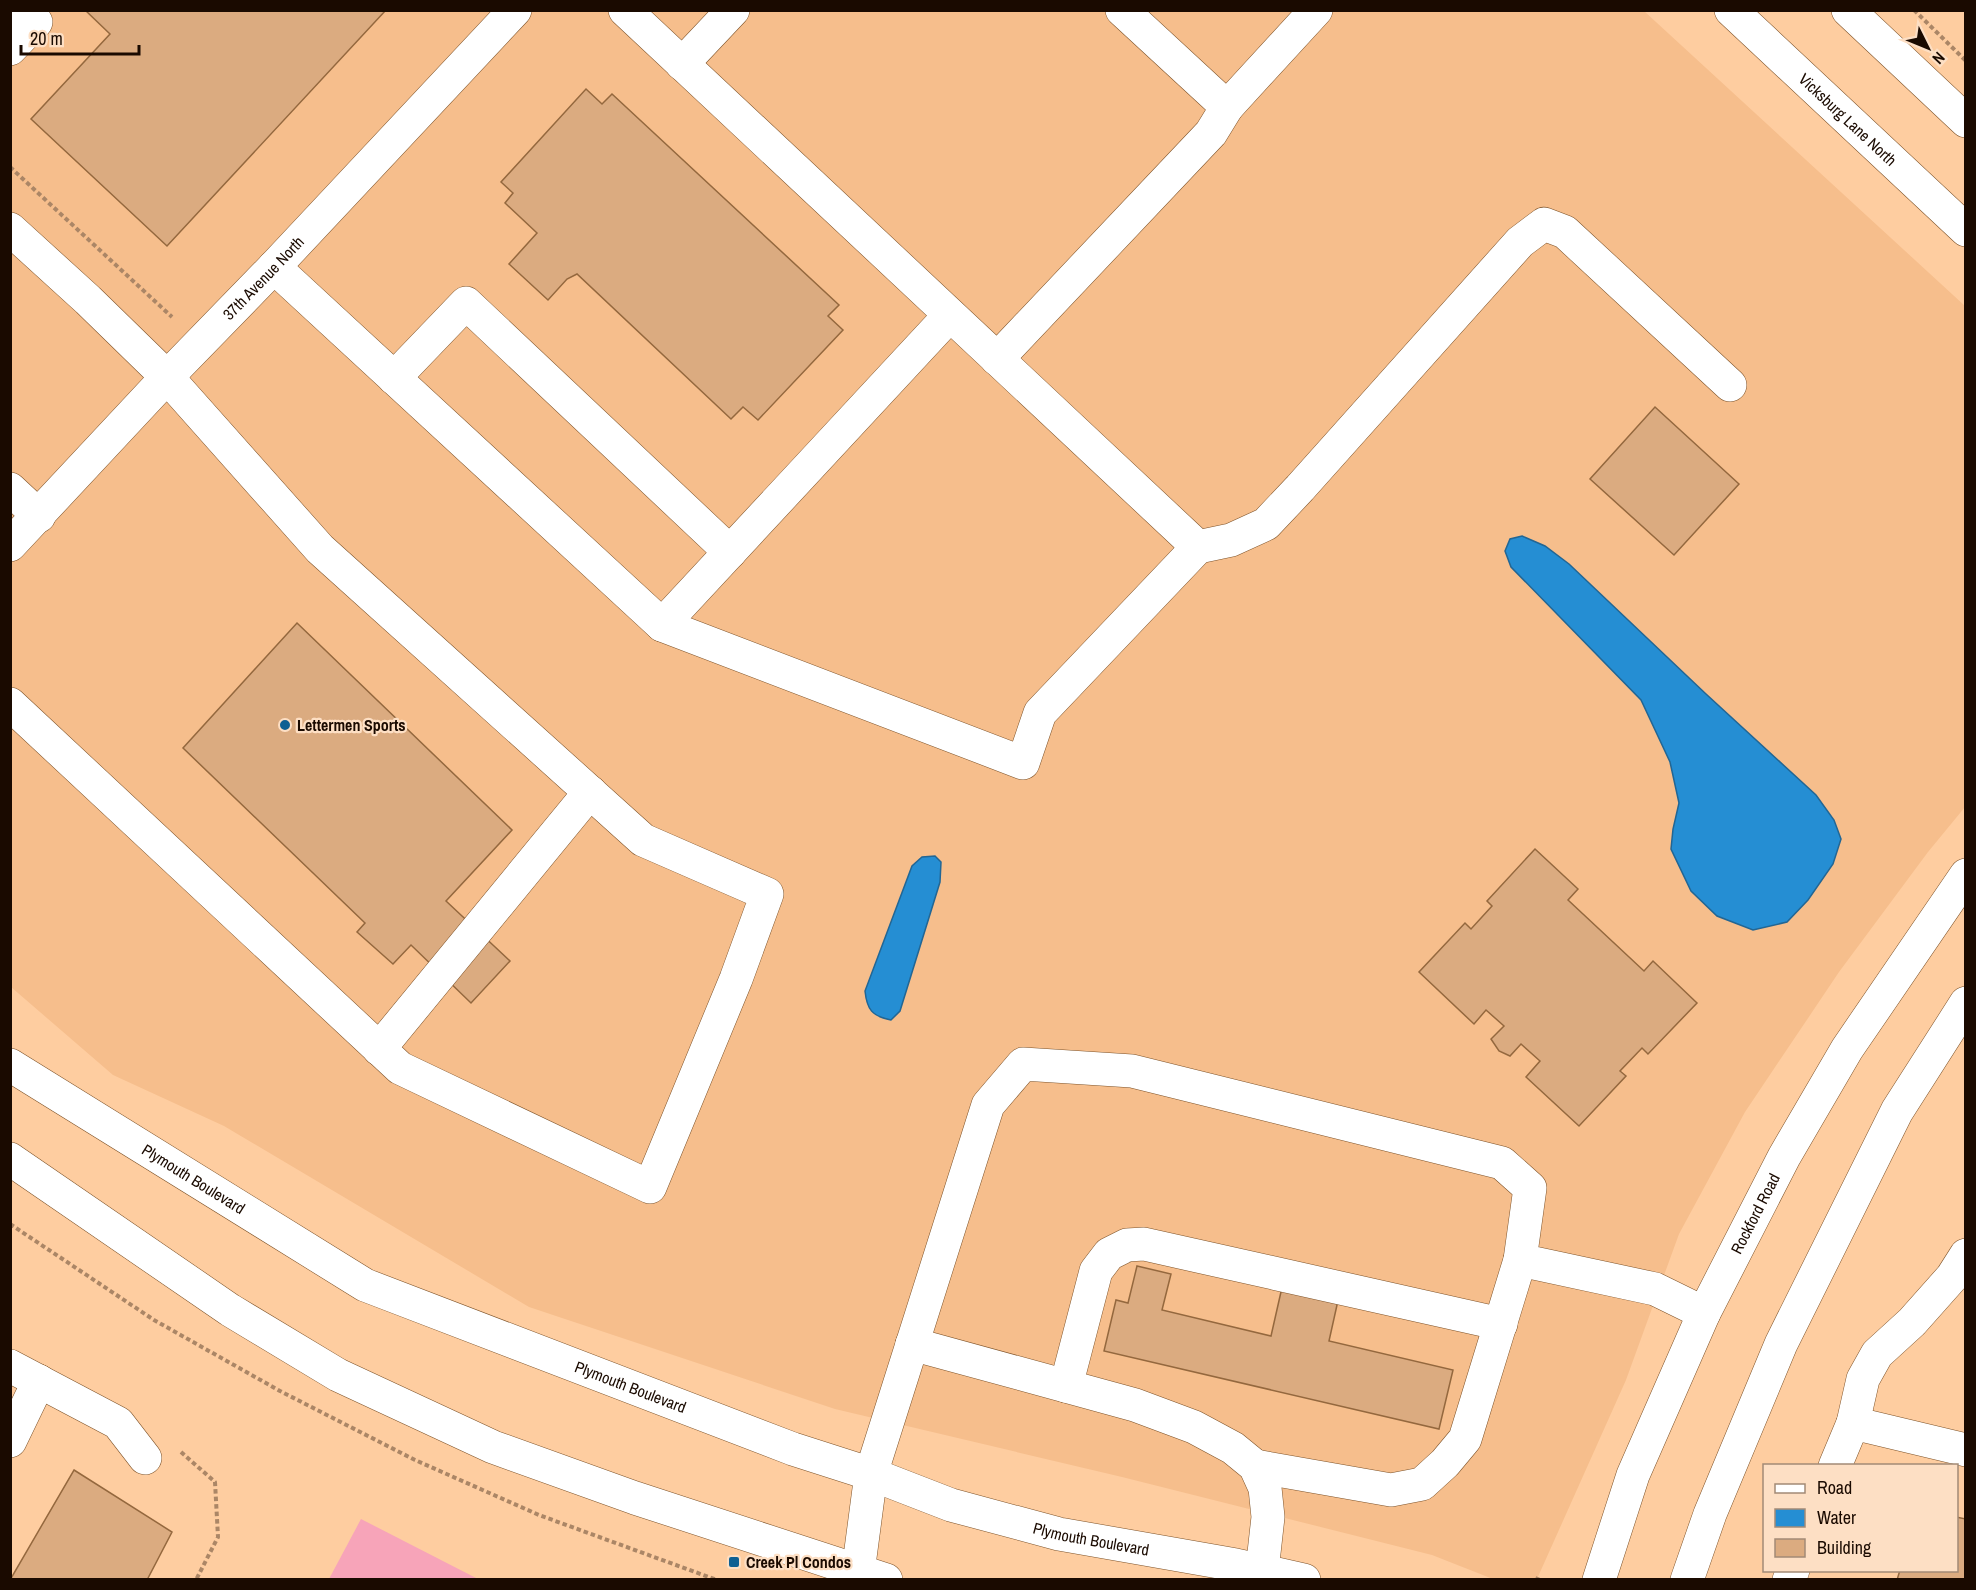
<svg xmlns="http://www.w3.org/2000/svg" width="1976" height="1590" font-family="'Archivo Narrow',sans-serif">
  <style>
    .built { fill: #f6be8c }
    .green { fill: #f7a4b9 }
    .water { fill: #258ed3; stroke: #226694; stroke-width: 1.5 }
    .building { fill: #dbab80; stroke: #94683e; stroke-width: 1.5 }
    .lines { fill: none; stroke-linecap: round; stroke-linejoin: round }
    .minor-casing { stroke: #7e5329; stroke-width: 34 }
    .major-casing { stroke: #7e5329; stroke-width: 34 }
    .path { stroke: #ab8666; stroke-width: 4; stroke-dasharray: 4.5 3; stroke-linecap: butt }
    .minor { stroke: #fff; stroke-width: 33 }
    .major { stroke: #fff; stroke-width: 33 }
    .poi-dot { fill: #0f6092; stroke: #fddfc4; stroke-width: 2 }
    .labels { text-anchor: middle; stroke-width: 4.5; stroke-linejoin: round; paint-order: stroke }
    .street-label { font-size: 16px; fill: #1a0a00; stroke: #fddfc4 }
    .poi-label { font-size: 16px; font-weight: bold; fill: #1a0a00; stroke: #fddfc4; text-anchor: start }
  </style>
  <rect width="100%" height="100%" fill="#fecda0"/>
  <!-- built -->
  <path class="built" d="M11,11H1644L1965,306V807L1928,852L1839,972L1745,1112L1679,1234L1626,1380L1537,1579H1493L1432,1555L1122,1477L835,1409L529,1307L224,1126L113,1075L11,987Z"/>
  <!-- green -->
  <path class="green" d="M361,1519L478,1579H329Z"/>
  <!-- water -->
  <path class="water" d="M1522,536L1545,546L1569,564L1706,694L1816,795L1834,820L1841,839L1833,864L1808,900L1787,922L1753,930L1717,916L1691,891L1671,849L1673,829L1679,803L1670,762L1641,700L1511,567L1505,551L1510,539Z
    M935,856L941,862L940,882L900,1011L891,1020C872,1016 867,1010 865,991L912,866L922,857Z"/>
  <!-- building -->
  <path class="building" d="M85,10H386L167,246L31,119L110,34Z
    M586,89L602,104L612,94L839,305L828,316L843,330L758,420L743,407L731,419L577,274L567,279L548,300L509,264L537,233L505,203L513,193L501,182Z
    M1655,407L1739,484L1674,555L1590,479Z
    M297,623L512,830L446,901L510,961L471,1003L411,945L393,964L357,932L365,923L183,748Z
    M1535,849L1578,889L1568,900L1644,971L1653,961L1697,1003L1648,1054L1642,1048L1620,1071L1626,1076L1579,1126L1526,1077L1540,1061L1521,1044L1510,1056L1499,1051L1491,1039L1504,1026L1486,1010L1474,1024L1419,972L1465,923L1471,929L1492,906L1487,901Z
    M1137,1266L1171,1274L1162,1310L1271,1336L1283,1283L1339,1296L1329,1341L1453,1370L1439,1429L1104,1351L1116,1300L1128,1303Z
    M74,1470L172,1532L147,1580H10Z
    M1956,1517L1966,1519V1580H1897L1900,1570H1956Z"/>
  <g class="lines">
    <!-- minor casing -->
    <g class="minor-casing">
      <g id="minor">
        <path d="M625,10L1198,547"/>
        <path d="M1122,10L1227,107"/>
        <path d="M10,49L36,22L22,10"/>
        <path d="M682,64L733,10"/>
        <path d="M10,229L88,300L167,377L320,549L643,840L767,894L736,979L650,1187L400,1068L10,704"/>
        <path d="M274,267L662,625L1023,763L1040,713L1198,547L1231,540L1266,524L1300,488L1520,242L1544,224L1565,232L1730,385"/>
        <path d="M997,359L1211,133L1227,107L1316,10"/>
        <path d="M394,378L466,303L730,552"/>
        <path d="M10,489L39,516"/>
        <path id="s1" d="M10,545L167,377L274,267L515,10"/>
        <path d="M662,625L950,315"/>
        <path d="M379,1049L590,792"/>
        <path id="s2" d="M10,1065L365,1285L793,1449L871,1474L951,1505L1059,1534L1236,1565L1304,1580"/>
        <path d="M10,1159L230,1310L338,1375L493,1447L635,1498L886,1580"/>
        <path d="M912,1344L1135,1405L1194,1427L1233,1448L1255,1466L1265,1488L1268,1517L1262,1571"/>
        <path d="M10,1366L118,1423L145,1458"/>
        <path d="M1066,1386L1096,1271L1109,1254L1127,1245L1144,1244L1501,1324"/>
        <path d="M1853,1423L1863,1379L1877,1354L1912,1322L1952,1277L1966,1255"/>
        <path d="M10,1441L39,1381"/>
        <path d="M1255,1466L1391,1490L1422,1484L1445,1463L1465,1439L1520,1260"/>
        <path d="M1835,1466L1853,1423L1966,1450"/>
        <path d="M857,1580L871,1474L988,1105L1023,1064L1132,1071L1502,1163L1530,1188L1520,1260L1655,1289L1704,1313"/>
        <path d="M1789,1580L1793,1570"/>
      </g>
    </g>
    <!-- major casing -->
    <g class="major-casing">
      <g id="major">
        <path id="s3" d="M1731,10L1966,230"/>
        <path d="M1848,10L1966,121"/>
        <path id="s4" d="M1599,1580L1633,1475L1704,1313L1784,1157L1847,1049L1966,875"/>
        <path d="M1687,1580L1710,1514L1781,1344L1897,1111L1966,1003"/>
      </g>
    </g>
    <!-- path -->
    <path class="path" d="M1914,10L1966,61
      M10,167L172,317
      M10,1224L154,1320L280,1391L415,1460L539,1515L717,1580
      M181,1452L215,1482L218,1537L196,1580
      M1537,1580L1538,1577"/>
    <!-- minor -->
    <use href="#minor" class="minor"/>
    <!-- major -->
    <use href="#major" class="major"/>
  </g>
  <!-- markers -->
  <g class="poi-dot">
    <circle cx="285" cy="725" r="6"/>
    <rect x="728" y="1556" width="12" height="12" rx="3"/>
  </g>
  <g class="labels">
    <!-- street labels -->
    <g class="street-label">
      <text dy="6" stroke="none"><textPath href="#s3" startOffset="160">Vicksburg Lane North</textPath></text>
      <text dy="6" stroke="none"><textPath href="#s1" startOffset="368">37th Avenue North</textPath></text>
      <text dy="6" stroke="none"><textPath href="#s2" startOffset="216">Plymouth Boulevard</textPath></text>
      <text dy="6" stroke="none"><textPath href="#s4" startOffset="399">Rockford Road</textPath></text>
      <text dy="6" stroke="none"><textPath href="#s2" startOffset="702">Plymouth Boulevard</textPath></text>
      <text dy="6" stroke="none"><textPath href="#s2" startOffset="1188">Plymouth Boulevard</textPath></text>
    </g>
    <!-- poi labels -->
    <g class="poi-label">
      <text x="297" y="731">Lettermen Sports</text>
      <text x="746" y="1568">Creek Pl Condos</text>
    </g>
  </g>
  <!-- border -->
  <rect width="1976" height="1590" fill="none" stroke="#1a0a00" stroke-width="24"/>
  <!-- legend -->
  <rect x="1763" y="1464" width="195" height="108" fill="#fddfc4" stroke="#a28a76" stroke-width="1.5"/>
  <rect x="1775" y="1484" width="30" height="9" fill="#ffffff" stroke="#a28a76" stroke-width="1.5"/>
  <text x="1817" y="1494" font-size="18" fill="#1a0a00">Road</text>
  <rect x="1775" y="1509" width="30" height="18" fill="#258ed3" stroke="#a28a76" stroke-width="1.5"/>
  <text x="1817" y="1524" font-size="18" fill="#1a0a00">Water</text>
  <rect x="1775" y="1539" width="30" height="18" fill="#dbab80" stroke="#a28a76" stroke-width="1.5"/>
  <text x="1817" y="1554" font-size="18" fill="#1a0a00">Building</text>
  <!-- north arrow -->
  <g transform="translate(1928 48) rotate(133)" stroke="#fddfc4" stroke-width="4.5" paint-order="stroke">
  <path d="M0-4.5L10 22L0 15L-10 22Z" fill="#1a0a00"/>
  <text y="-9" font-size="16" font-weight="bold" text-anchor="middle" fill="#1a0a00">N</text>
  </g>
  <!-- scale -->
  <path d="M21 45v9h118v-9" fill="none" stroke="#1a0a00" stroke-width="3"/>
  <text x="30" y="45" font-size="18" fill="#1a0a00" stroke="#fddfc4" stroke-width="4.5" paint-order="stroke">20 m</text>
</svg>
